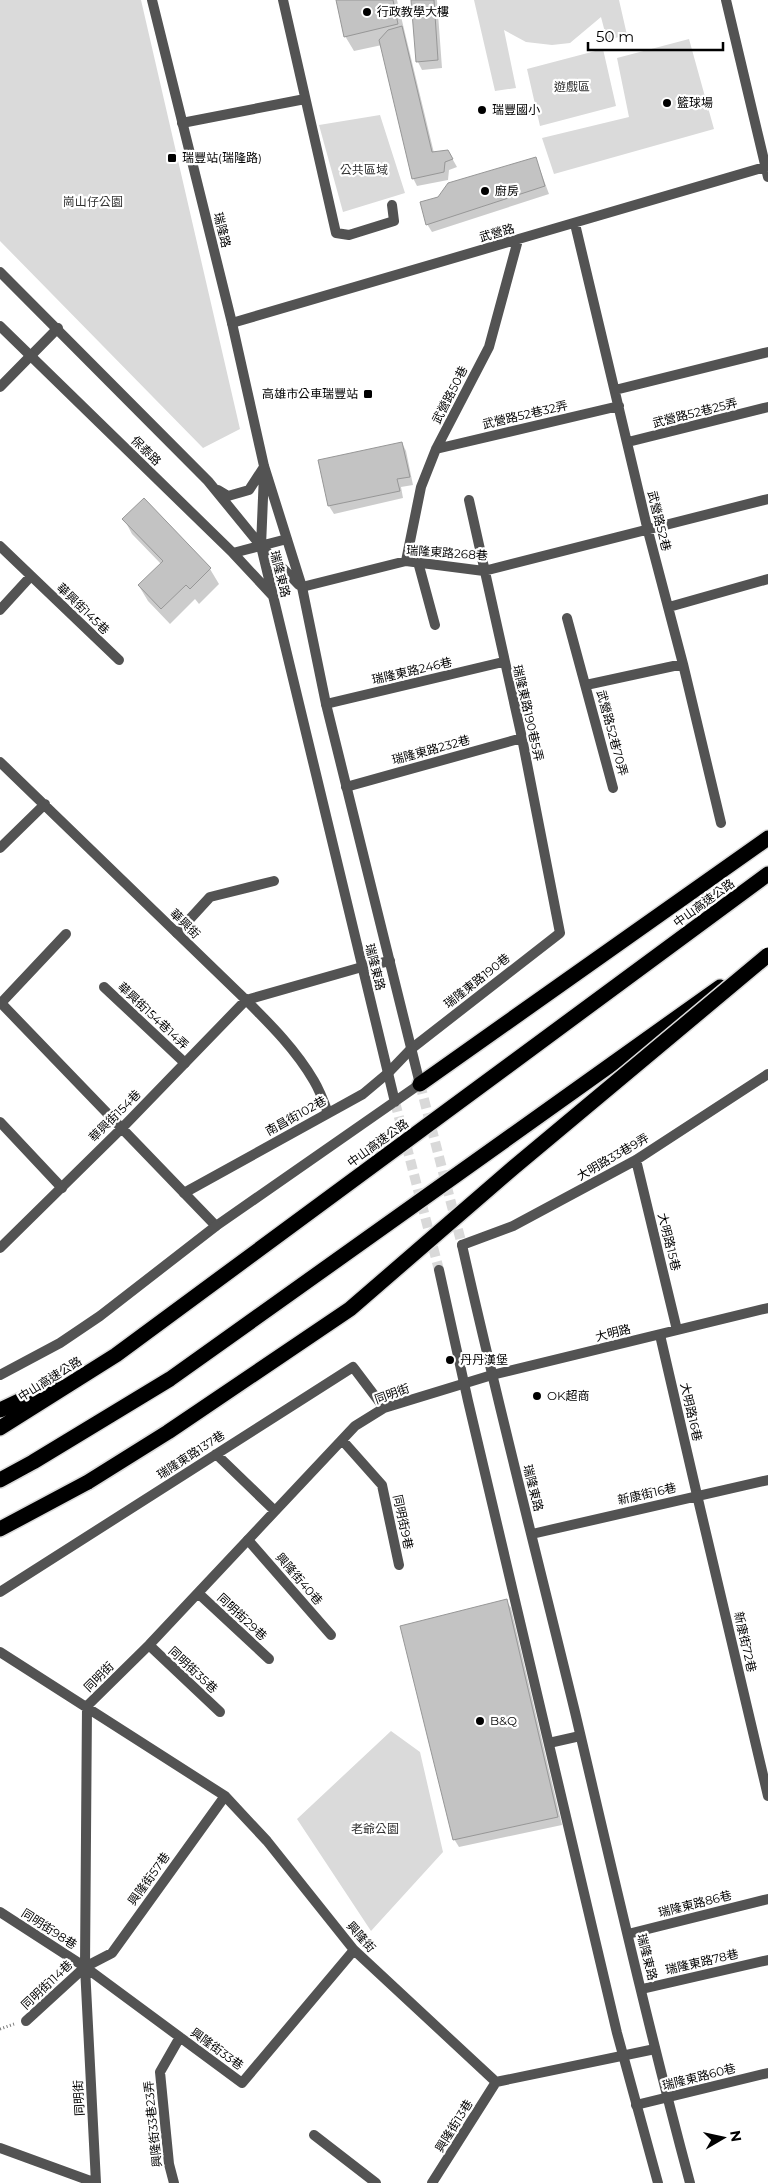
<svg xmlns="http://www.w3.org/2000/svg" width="768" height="2183" font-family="Montserrat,'Noto Sans TC',sans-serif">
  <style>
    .green { fill: #dadada }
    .shadow { fill: #0003 }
    .building { fill: #c3c3c3; stroke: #979797 }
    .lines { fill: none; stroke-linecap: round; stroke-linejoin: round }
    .tertiary-tunnel { stroke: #d9d9d9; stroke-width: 10; stroke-dasharray: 10 5; stroke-linecap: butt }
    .motorway-casing { stroke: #dbdbdb; stroke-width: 18 }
    .path { stroke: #757575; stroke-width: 3; stroke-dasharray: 1 2.5; stroke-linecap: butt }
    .service { stroke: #535353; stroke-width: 10 }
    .minor { stroke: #535353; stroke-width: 10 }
    .tertiary { stroke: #535353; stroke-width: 10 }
    .motorway { stroke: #000; stroke-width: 15 }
    .motorway-bridge-casing { stroke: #dbdbdb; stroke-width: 18; stroke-linecap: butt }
    .motorway-bridge { stroke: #000; stroke-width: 15 }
    .poi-dot { fill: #000; stroke: #fff; stroke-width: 2 }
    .labels { text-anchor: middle; stroke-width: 4.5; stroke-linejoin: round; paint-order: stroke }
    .poi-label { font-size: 12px; fill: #000; stroke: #fff; text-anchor: start }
    .park-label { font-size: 12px; fill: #313131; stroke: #fff }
    .street-label { font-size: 12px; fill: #000; stroke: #fff }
  </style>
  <rect width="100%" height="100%" fill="#fff"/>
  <!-- green -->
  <path class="green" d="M0,0H141L240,429L203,448L0,241Z
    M474,0H619L627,35L607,40L601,17L570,43L552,45L526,42L504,30L516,88L495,91Z
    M689,39L714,129L554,174L542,138L629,117L617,58Z
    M603,49L616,106L540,126L527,69Z
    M380,115L405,193L343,212L319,125Z
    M391,1731L420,1752L443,1852L371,1931L297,1819Z"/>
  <!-- shadow -->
  <path class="shadow" d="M338,0H397L434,153L448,151L457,167L449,170L448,180L417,186L413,178L382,45L354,51L345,36Z
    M412,0H437L442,68L422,70L418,62Z
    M536,159L549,194L432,232L427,224L439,198Z
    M402,443L406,451L413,485L401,487L403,498L334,514L329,506Z
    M124,519L210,569L219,584L199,604L195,599L170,624L148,601L139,586L161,564L132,534Z
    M506,1600L511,1608L562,1825L459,1847L454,1839Z"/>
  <!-- building -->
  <path class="building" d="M336,0H393L398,24L344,37Z
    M411,0H434L438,60L416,62Z
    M402,26L432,152L448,150L453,159L445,162L444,172L412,179L379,40L388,30Z
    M536,157L545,186L426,225L420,202L438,197L448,183Z
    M402,442L410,477L397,479L400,491L328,506L318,460Z
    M144,498L211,568L190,589L186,585L161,609L138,585L163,561L122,519Z
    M507,1599L558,1817L453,1840L400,1626Z"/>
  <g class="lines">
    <!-- tertiary-tunnel -->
    <path class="tertiary-tunnel" d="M420,1084L462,1245
      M395,1102L439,1270"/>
    <!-- motorway casing -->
    <g class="motorway-casing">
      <path id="motorway" d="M420,1084L768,838
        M0,1410L55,1384
        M0,1428L116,1355L768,874
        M0,1480L33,1462L170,1379L720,987
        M0,1529L88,1482"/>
    </g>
    <!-- path -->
    <path class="path" d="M0,2029L14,2024"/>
    <!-- service -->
    <path class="service" d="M283,0L336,233L349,235L394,221L392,205
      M182,123L305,99
      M418,562L435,625
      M177,933L210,897L274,881
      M104,987L185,1063
      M246,1000C271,1025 296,1050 314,1081C320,1091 324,1102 328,1113
      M0,1004L66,934
      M0,1122L62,1188
      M184,1193L363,1094L388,1073L411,1049
      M660,1335L697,1495
      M248,1540L331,1635
      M628,1934L768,1899
      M636,2105L768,2073"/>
    <!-- minor -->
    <path class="minor" d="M726,0L768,177
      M575,224L648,531L683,664L721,823
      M232,323L768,166
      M0,387L58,328
      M615,390L768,352
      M628,442L768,407
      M436,449L619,406
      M0,546L119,660
      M406,561L421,487L436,449L489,347L518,240
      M302,587L406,561L484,571L768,499
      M669,607L768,579
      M0,610L31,576
      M567,618L613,788
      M586,685L683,664
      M326,704L503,662
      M0,762L246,1000L362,967L390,961
      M346,787L522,738
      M0,848L45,804
      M0,1002L216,1226
      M411,1049L560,933L522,738L469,500
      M636,1160L677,1330
      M462,1245L513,1226L636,1160L768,1074
      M0,1248L122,1128L246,1000
      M342,1440L382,1485L399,1565
      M216,1454L275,1511
      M697,1495L768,1796
      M532,1534L768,1480
      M0,1592L353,1367L384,1408
      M198,1593L269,1659
      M149,1645L220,1712
      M0,1652L225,1796L267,1841L354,1950L496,2082L655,2049
      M0,1912L85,1967L242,2083L354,1950
      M642,1989L768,1960
      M26,2021L85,1967L112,1953L225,1796
      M314,2135L376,2183
      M0,2148L96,2183
      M96,2183L85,1967L87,1706L149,1645L355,1426L384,1408L492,1375L768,1308
      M174,2183L169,2164L160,2072L180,2037
      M432,2183L496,2082"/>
    <!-- tertiary -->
    <path class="tertiary" d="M0,272L208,481L261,546L299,585
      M0,326L233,553L273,596
      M264,474L261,546L395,1102
      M218,490L228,496L249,490L264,467
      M233,553L287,539
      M462,1245C497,1401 537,1556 575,1712C612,1869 648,2027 690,2183
      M439,1270L468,1401L617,2033L658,2183
      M0,1375L60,1343L100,1316L216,1226L420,1084L326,704L302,587L264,466L232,323L152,0
      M549,1743L580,1736"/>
    <!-- motorway -->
    <use href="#motorway" class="motorway"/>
    <!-- motorway-bridge casing -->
    <g class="motorway-bridge-casing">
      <path id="motorway-bridge" d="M88,1482L168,1432L350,1309L513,1168L768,955"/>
    </g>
    <!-- motorway-bridge -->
    <use href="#motorway-bridge" class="motorway-bridge"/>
  </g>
  <!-- markers -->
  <g class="poi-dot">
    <circle cx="367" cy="12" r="5"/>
    <circle cx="667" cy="103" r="5"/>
    <circle cx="482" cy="110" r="5"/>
    <rect x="167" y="153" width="10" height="10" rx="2.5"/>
    <circle cx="485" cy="191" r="5"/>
    <rect x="363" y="389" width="10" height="10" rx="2.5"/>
    <circle cx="450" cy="1360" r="5"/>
    <circle cx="537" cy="1396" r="5"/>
    <circle cx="480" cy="1721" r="5"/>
  </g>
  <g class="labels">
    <!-- poi labels -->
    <g class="poi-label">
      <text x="377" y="16">行政教學大樓</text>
      <text x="677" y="107">籃球場</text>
      <text x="492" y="114">瑞豐國小</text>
      <text x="182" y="162">瑞豐站(瑞隆路)</text>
      <text x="495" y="195">廚房</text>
      <text x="358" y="398" text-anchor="end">高雄市公車瑞豐站</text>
      <text x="460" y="1364">丹丹漢堡</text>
      <text x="547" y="1400">OK超商</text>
      <text x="490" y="1725">B&amp;Q</text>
    </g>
    <!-- park labels -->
    <g class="park-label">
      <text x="572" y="91">遊戲區</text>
      <text x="364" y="174">公共區域</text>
      <text x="93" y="206">崗山仔公園</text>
      <text x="375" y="1833">老爺公園</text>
    </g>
    <!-- street labels -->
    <g class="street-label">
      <text transform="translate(222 230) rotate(76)" y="4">瑞隆路</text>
      <text transform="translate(497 233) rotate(-16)" y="4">武營路</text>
      <text transform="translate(450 395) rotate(-63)" y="4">武營路50巷</text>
      <text transform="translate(695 413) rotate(-14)" y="4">武營路52巷25弄</text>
      <text transform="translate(525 415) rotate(-13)" y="4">武營路52巷32弄</text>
      <text transform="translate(146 451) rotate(44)" y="4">保泰路</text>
      <text transform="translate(659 521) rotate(76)" y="4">武營路52巷</text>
      <text transform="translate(447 553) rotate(4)" y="4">瑞隆東路268巷</text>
      <text transform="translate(280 574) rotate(76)" y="4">瑞隆東路</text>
      <text transform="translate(83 609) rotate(44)" y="4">華興街145巷</text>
      <text transform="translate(412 671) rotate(-13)" y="4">瑞隆東路246巷</text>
      <text transform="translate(528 713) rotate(77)" y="4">瑞隆東路190巷5弄</text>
      <text transform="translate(612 733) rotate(75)" y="4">武營路52巷70弄</text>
      <text transform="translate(431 750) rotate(-15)" y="4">瑞隆東路232巷</text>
      <text transform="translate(704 903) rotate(-36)" y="4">中山高速公路</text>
      <text transform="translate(185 924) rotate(44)" y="4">華興街</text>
      <text transform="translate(375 967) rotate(76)" y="4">瑞隆東路</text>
      <text transform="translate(477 981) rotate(-38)" y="4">瑞隆東路190巷</text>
      <text transform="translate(153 1016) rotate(43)" y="4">華興街154巷14弄</text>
      <text transform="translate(115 1116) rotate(-45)" y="4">華興街154巷</text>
      <text transform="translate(296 1116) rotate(-29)" y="4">南昌街102巷</text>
      <text transform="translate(378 1143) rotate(-36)" y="4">中山高速公路</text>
      <text transform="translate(613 1157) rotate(-30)" y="4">大明路33巷9弄</text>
      <text transform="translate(669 1242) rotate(76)" y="4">大明路15巷</text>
      <text transform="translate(613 1333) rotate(-14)" y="4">大明路</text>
      <text transform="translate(50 1379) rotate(-32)" y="4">中山高速公路</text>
      <text transform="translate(392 1394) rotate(-20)" y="4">同明街</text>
      <text transform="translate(691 1412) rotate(77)" y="4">大明路16巷</text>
      <text transform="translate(191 1455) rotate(-33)" y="4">瑞隆東路137巷</text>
      <text transform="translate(533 1488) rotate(76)" y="4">瑞隆東路</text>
      <text transform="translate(647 1494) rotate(-13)" y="4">新康街16巷</text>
      <text transform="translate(403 1522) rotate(78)" y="4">同明街9巷</text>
      <text transform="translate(299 1579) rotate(49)" y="4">興隆街40巷</text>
      <text transform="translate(242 1617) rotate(43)" y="4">同明街29巷</text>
      <text transform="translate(745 1642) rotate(77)" y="4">新康街72巷</text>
      <text transform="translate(193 1670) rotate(43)" y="4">同明街35巷</text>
      <text transform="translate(99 1677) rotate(-45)" y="4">同明街</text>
      <text transform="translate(149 1879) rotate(-54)" y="4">興隆街57巷</text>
      <text transform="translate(695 1904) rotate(-14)" y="4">瑞隆東路86巷</text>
      <text transform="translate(49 1929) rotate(33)" y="4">同明街98巷</text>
      <text transform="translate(361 1937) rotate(48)" y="4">興隆街</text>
      <text transform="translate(647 1957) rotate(76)" y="4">瑞隆東路</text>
      <text transform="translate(702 1962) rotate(-13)" y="4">瑞隆東路78巷</text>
      <text transform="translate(47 1985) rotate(-43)" y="4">同明街114巷</text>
      <text transform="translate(217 2049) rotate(36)" y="4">興隆街33巷</text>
      <text transform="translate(699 2077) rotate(-14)" y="4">瑞隆東路60巷</text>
      <text transform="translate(79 2098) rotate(-93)" y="4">同明街</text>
      <text transform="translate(153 2124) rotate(-96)" y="4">興隆街33巷23弄</text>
      <text transform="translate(454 2126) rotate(-58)" y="4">興隆街13巷</text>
    </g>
  </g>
  <!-- north arrow -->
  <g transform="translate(723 2138) rotate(81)" stroke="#ffffff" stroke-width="4" paint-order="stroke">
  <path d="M0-4L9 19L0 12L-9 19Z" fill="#000000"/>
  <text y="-8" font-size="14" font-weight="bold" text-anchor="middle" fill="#000000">N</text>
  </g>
  <!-- scale -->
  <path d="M588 42v8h135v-8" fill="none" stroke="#000000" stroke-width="2.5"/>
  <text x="596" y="42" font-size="15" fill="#000000" stroke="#ffffff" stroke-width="4" paint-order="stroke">50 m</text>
</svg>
